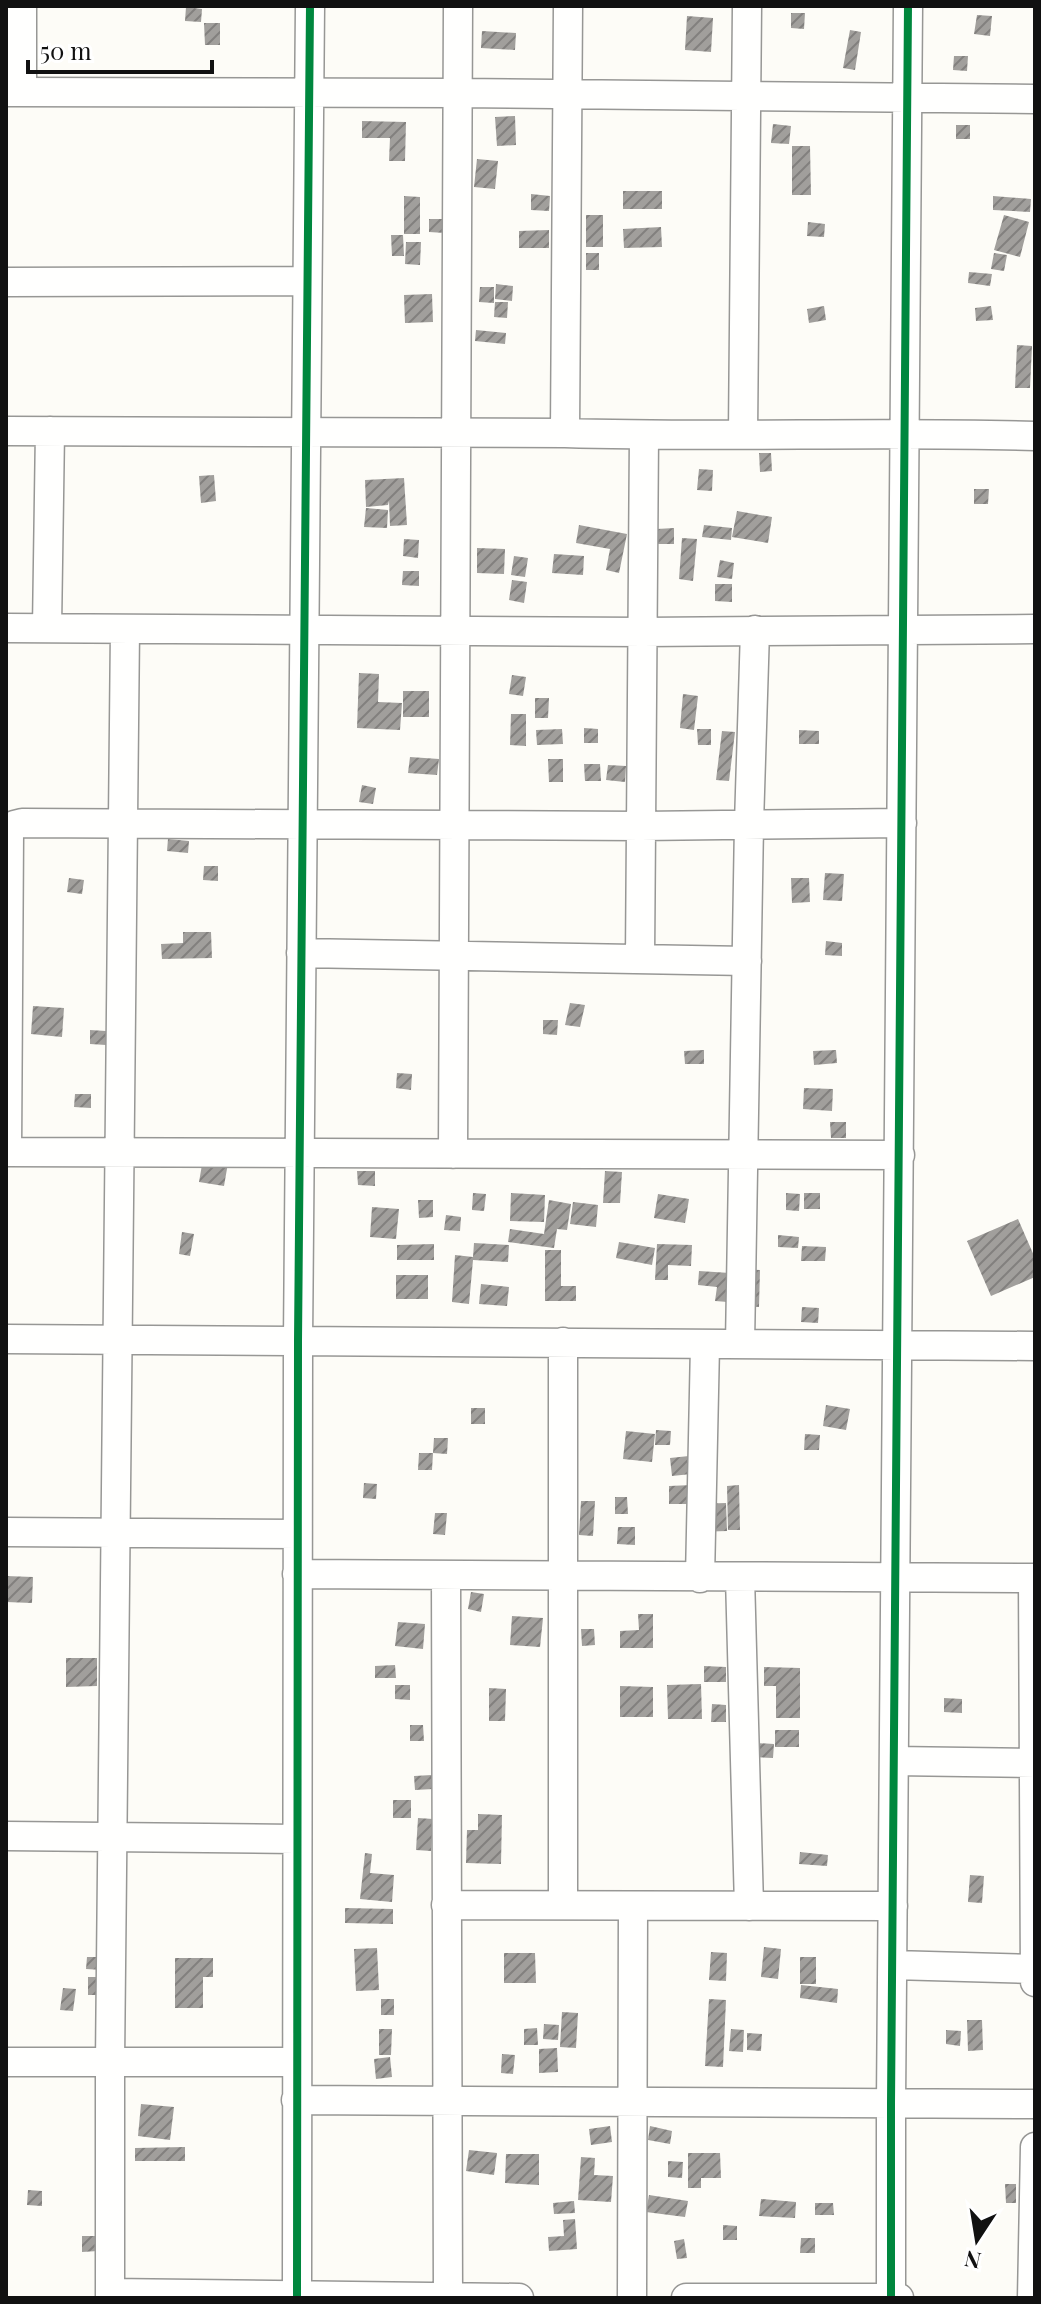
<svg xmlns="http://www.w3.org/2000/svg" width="1041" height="2304" font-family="'Playfair Display',serif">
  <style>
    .building { fill: url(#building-hatch) }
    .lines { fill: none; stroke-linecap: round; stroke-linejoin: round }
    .street-casing { stroke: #979795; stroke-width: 31 }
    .street { stroke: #fffffe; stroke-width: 28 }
    .cycleway-casing { stroke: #fff; stroke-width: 13 }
    .cycleway { stroke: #00873e; stroke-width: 8 }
  </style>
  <defs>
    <pattern id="building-hatch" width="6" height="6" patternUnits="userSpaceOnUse" patternTransform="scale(2)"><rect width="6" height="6" fill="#a19f9c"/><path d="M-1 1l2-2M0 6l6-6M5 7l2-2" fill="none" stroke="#82807e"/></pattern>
  </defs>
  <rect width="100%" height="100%" fill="#fdfcf7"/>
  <!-- building -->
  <path class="building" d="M186,7L202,9L201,22L185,21Z
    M791,13H805L804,29L791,28Z
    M977,15L992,16L990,36L974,34Z
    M687,16L713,18L711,52L685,50Z
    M204,23H220V45H205Z
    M850,30L861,32L855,70L843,68Z
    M482,31L516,33L515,50L481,48Z
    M954,56H968L967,71L953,70Z
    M515,116L516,145L497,146L495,117Z
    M362,121L406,122L405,161H389L390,138H362Z
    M773,124L791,126L789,144L771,143Z
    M956,125H970V139H956Z
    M792,146H810L811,195H792Z
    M477,159L498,161L495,189L474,187Z
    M623,191H662V209H623Z
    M531,194L550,196L549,211L531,210Z
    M404,196L420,197V234H404Z
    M993,196L1031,199L1030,212L993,210Z
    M586,215H603V247H586Z
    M1004,215L1029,222L1020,257L994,250Z
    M429,219H445V233L429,232Z
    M808,222L825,224L824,237L807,236Z
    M661,227L662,247L624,248L623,229Z
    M549,230V248H519V231Z
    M391,235H403L404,256H392Z
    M406,242H421L420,265L405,264Z
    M586,253H599V270H586Z
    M994,253L1007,255L1004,271L991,269Z
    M969,272L992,274L990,286L968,283Z
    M496,284L513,286L512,301L495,299Z
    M480,287H494V303L479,302Z
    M432,294L433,322L405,323L404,295Z
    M495,302H508L507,318L494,317Z
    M824,306L826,320L809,323L807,309Z
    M991,306L993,320L976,321L975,308Z
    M476,330L506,333L505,344L475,341Z
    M1017,345L1032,346L1030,388H1015Z
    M759,453H771L772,471L760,472Z
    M699,469L713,470L712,491L697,490Z
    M214,475L216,501L201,503L199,476Z
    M404,478L407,525L390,526L389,501L388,505L366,507L365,480Z
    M974,489H989L988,504H974Z
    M366,508L388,510L387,528L364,527Z
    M737,511L772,517L768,543L732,537Z
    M579,525L627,534L619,573L606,570L610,549L576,543Z
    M704,525L732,528L731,540L702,537Z
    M674,528V544H657V529Z
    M682,538L697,539L693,581L679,579Z
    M404,539L419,540L418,558L403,556Z
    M477,548L505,549L504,574L477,573Z
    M554,554L584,556L583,575L552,573Z
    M514,556L528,558L525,577L511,575Z
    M720,560L734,563L732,579L717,577Z
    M403,571H419V586L402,585Z
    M512,580L527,582L524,603L509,600Z
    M715,584H732V602L715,601Z
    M359,673L379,674L378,702L402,703L400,730L357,728Z
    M512,675L526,677L523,696L509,694Z
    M403,691H429V717H403Z
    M683,694L698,696L694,730L680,728Z
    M535,698H549L548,718H535Z
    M511,714H526V746L510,745Z
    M584,728L598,729V743H584Z
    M562,729L563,744L537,745L536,730Z
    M697,729H711V745H698Z
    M799,730L819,731V744H799Z
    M722,731L735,732L729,781L716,780Z
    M410,757L439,759L437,775L408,773Z
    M548,759H563V782H549Z
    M584,764H600L601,781H585Z
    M608,765L626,766L625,782L606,780Z
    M362,785L376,788L373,804L359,802Z
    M168,839L189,841L188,853L167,851Z
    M204,866H218V881L203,880Z
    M825,873L844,874L842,901L823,900Z
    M69,878L84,880L82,894L67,892Z
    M791,878H809L810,902L792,903Z
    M183,932H211L212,958L162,959L161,944L183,943Z
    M826,941L842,943V956L825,955Z
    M570,1003L585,1005L580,1027L565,1025Z
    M33,1006L64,1008L62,1037L31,1034Z
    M543,1020H558L557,1035L543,1034Z
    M90,1030L106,1031V1045L90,1044Z
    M704,1050V1064H685L684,1051Z
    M836,1050L837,1063L814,1065L813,1051Z
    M397,1073L412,1074L411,1090L396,1088Z
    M804,1088L833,1089L832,1111L803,1109Z
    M75,1094H91V1108L74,1107Z
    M830,1122H846V1138H831Z
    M203,1159L228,1163L224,1186L199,1182Z
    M357,1171H375V1186L358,1185Z
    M605,1171L622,1172L620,1203H603Z
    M473,1193L486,1194L484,1211L472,1210Z
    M511,1193L545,1195L544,1222L510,1221Z
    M786,1193L800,1194L799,1211L786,1210Z
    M804,1193H820V1209H804Z
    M658,1194L689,1199L685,1223L654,1218Z
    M418,1200H433V1217L419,1218Z
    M549,1200L571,1204L567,1230L557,1229L554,1248L508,1242L510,1229L544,1234Z
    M573,1202L598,1205L596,1227L570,1224Z
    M372,1207L399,1209L396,1239L370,1237Z
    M446,1215L461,1217L460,1231L444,1230Z
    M1018,1219L1035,1258V1277L991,1296L967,1241Z
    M182,1232L194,1234L190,1256L179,1254Z
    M778,1235L799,1237L798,1248L778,1247Z
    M619,1242L655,1248L652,1265L616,1258Z
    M474,1243L509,1245L508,1262L473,1260L469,1304L452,1302L455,1255L473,1257Z
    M434,1244V1260H397V1245Z
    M657,1244L692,1245L691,1266L668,1265V1280H655Z
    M802,1246L826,1247L825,1261H801Z
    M545,1250H561V1286H576V1301H545Z
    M735,1269L760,1270L759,1307L734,1305Z
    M699,1271L730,1273L728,1302L715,1301L717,1287L698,1285Z
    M396,1275H428V1299H396Z
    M481,1284L509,1287L507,1306L479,1304Z
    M802,1307L819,1308L818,1323L801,1322Z
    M826,1405L850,1409L846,1430L823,1426Z
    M471,1408H485V1424H471Z
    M656,1430L671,1431L670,1445H655Z
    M626,1431L655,1434L652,1462L623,1459Z
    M805,1434L820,1435L819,1450H804Z
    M434,1438H448L447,1454L433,1453Z
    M419,1453H433L432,1470H418Z
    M689,1456L691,1474L672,1476L670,1458Z
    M364,1483L377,1484L376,1499L363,1498Z
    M692,1485V1504H669V1486Z
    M739,1485L740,1530H728L727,1486Z
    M615,1497H627L628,1514H615Z
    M581,1501H595L593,1536L579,1535Z
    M726,1503L727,1531L696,1532L695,1504Z
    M435,1513H447L445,1535L433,1534Z
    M618,1527H635V1545L617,1544Z
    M6,1576L33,1577L32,1603L6,1602Z
    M471,1592L484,1594L481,1612L468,1609Z
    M638,1614H653V1648H620V1631L639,1630Z
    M512,1616L543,1618L540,1647L510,1645Z
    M398,1622L425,1624L423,1649L395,1646Z
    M581,1629H594L595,1645L582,1646Z
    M66,1658H97V1686L66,1687Z
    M395,1665L396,1678H375V1666Z
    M704,1666L726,1667V1682H704Z
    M764,1667L800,1668V1718H776V1686H764Z
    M701,1684L702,1719H668L667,1685Z
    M395,1685H410V1700L395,1699Z
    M620,1686L653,1687V1717H620Z
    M489,1688L506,1689L505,1721H489Z
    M944,1698L962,1699V1713L944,1712Z
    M712,1704L726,1705V1722H711Z
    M410,1725H423L424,1741H410Z
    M775,1730H799V1747H775Z
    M755,1743L774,1744L773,1758L754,1757Z
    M432,1775L433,1789L415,1790L414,1776Z
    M393,1800H411V1818H393Z
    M478,1814L502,1815L501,1864L466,1863L467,1830H478Z
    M418,1818L433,1819L431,1851L416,1850Z
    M800,1852L828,1855L827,1866L799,1864Z
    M365,1853L372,1854L370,1873L394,1875L392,1902L360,1899Z
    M970,1875L984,1876L982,1903L968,1902Z
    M345,1908L393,1909V1924L345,1923Z
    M764,1947L781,1949L778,1979L761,1977Z
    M377,1948L379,1990L356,1991L354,1949Z
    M711,1952L727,1953L726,1981L709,1980Z
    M504,1953H535L536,1983H504Z
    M87,1957H103L102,1970L86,1969Z
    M800,1957H816V1984H800Z
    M175,1958H213V1977H203V2008H175Z
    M88,1977H102L101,1995H88Z
    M801,1985L838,1989L837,2003L800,1998Z
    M63,1988L76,1989L73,2011L60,2010Z
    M381,1999H394V2015H381Z
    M709,1999L726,2000L723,2067L705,2066Z
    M562,2012L578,2013L576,2048L560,2047Z
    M967,2020H982L983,2050L968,2051Z
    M544,2024L559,2025L558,2040L543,2039Z
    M537,2028L538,2045H524V2029Z
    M379,2029H392L391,2055H379Z
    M731,2029L744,2030L743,2052L729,2051Z
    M946,2030L961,2031L960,2046L946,2044Z
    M747,2033L762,2034L761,2051L747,2050Z
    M557,2048L558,2072L539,2073V2049Z
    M502,2054L515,2055L513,2074L501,2073Z
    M390,2057L392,2077L376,2079L374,2059Z
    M141,2104L174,2107L170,2140L138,2136Z
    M610,2126L612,2142L591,2145L589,2129Z
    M650,2126L672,2131L670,2144L648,2140Z
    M185,2147V2161H135V2148Z
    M469,2150L497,2153L494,2175L466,2171Z
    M688,2153H720L721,2178H701V2188H688Z
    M506,2154H539V2185L505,2183Z
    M581,2157L595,2158L594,2175L613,2176L611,2202L578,2200Z
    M668,2161L683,2162L682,2178L668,2177Z
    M1005,2184H1016V2203H1006Z
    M28,2190L42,2191V2206L27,2205Z
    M649,2195L688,2201L685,2217L646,2212Z
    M761,2199L796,2202L795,2218L759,2216Z
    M574,2201L575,2213L554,2214L553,2203Z
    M815,2203H833L834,2215H815Z
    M575,2219L577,2249L549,2251L548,2237L564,2236L563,2220Z
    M723,2225L737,2226V2240H723Z
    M82,2236H98V2251L82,2252Z
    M801,2238H815V2253H800Z
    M684,2239L687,2258L677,2259L674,2241Z"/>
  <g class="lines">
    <!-- street casing -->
    <g class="street-casing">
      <path id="street" d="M6,92L458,93L1035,99
        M22,92V6
        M6,282L307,281
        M6,431L565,433C722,438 879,431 1035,436
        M565,433L568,6
        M743,434L747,6
        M6,628L643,632L1035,629
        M47,628L50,431
        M301,953L747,961
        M640,959L644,435
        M6,1152L900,1155
        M7,1152L9,833L14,825L22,823L641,826L902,823
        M453,1154L458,6
        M6,1339L1035,1346
        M740,1344L749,824L755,630
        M6,1532L297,1534
        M297,1574L1035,1578
        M446,1575L448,2298
        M740,1577L749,1906
        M700,1578L705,1345
        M1033,1578L1035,1982
        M894,1761L1035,1763
        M6,1836L296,1839
        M446,1905L893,1906
        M563,1905V1342
        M893,1965L1035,1969
        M6,2062H296
        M296,2100L1035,2104
        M110,2293L519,2298
        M110,2298V2062L125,629
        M297,2298L298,1341L310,6
        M632,2298L633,1906
        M686,2298H899
        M891,2298V2103L908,6
        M1032,2298L1035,2147"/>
    </g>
    <!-- street -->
    <use href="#street" class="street"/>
    <!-- cycleway casing -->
    <g class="cycleway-casing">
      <path id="cycleway" d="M297,2298L298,1341L310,6
        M891,2298V2103L908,6"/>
    </g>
    <!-- cycleway -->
    <use href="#cycleway" class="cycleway"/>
  </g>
  <!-- border -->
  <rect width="1041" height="2304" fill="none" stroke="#111111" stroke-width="16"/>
  <!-- north arrow -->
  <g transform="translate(977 2240) rotate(192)" stroke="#ffffff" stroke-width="6" paint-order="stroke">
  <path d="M0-6L14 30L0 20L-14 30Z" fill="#111111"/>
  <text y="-12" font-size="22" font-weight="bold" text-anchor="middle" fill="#111111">N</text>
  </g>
  <!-- scale -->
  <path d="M28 60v12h184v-12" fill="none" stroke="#111111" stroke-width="4"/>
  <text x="40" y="60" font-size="24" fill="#111111" stroke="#ffffff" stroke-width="6" paint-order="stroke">50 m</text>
</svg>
